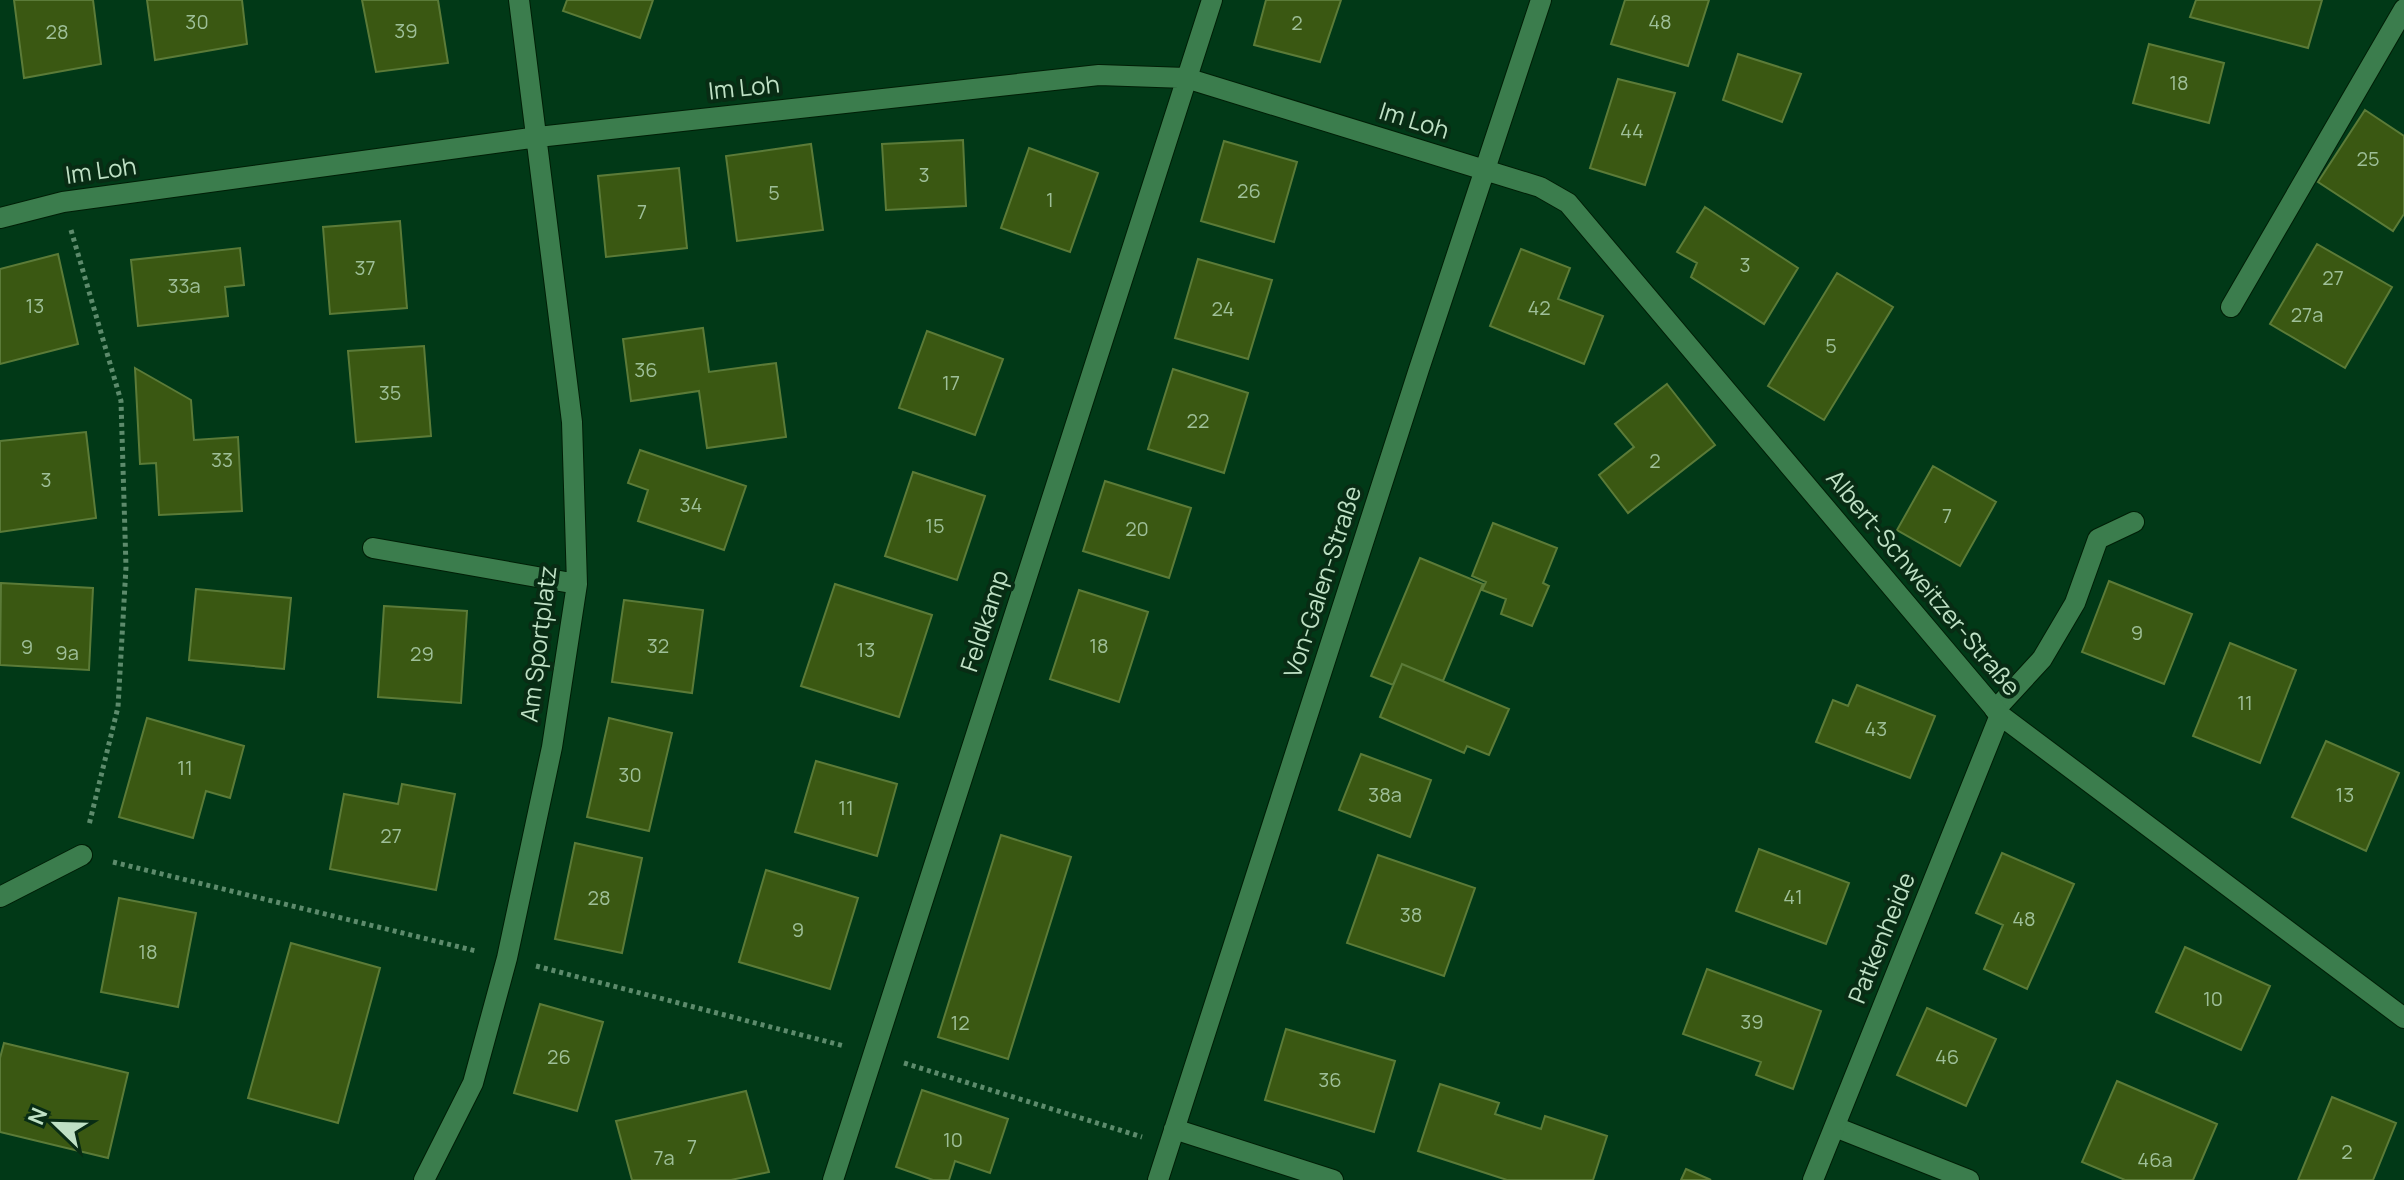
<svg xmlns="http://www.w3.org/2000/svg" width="2404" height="1180" font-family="Manrope,sans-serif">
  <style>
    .building { fill: #3a5812; stroke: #5b7b38; stroke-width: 2 }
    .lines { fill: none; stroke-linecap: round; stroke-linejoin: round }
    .service-casing { stroke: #001e06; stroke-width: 22 }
    .minor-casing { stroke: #001e06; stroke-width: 22 }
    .path { stroke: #5d8b6c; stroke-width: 5; stroke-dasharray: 4 4; stroke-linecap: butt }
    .service { stroke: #3b7d4d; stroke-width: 20 }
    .minor { stroke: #3b7d4d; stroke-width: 20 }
    .labels { text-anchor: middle; stroke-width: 8; stroke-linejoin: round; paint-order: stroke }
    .number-label { font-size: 20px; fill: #9ebf98 }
    .street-label { font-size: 24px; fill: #bfe1c5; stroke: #082c14 }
  </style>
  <rect width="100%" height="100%" fill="#013917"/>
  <!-- building -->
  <path class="building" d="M14,0H93L101,64L24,78Z
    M147,0H242L247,44L155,60Z
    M362,0H438L448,63L376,72Z
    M567,0H653L640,38L563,11Z
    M1266,0H1341L1320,62L1254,45Z
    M1625,0H1709L1688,66L1611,44Z
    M2196,0H2322L2308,48L2190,17Z
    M2149,44L2224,63L2209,123L2133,103Z
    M1738,54L1801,74L1782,122L1723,100Z
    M1618,79L1675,93L1645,185L1590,168Z
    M2365,110L2404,136V214L2393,231L2318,182Z
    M963,140L966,206L886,210L882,144Z
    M1224,141L1297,162L1274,242L1201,221Z
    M811,144L823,230L737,241L726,156Z
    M1029,148L1098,173L1070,252L1001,228Z
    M679,168L687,248L606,257L598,176Z
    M1705,207L1798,268L1764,324L1691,277L1697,263L1677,252Z
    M400,221L407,308L330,314L323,227Z
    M2317,244L2392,287L2345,368L2270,324Z
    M240,248L244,285L225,287L228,316L138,326L131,260Z
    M1521,249L1570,268L1558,299L1603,316L1584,364L1490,326Z
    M58,254L78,344L0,364V269Z
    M1198,259L1272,280L1248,359L1175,338Z
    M1837,273L1893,307L1824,420L1768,386Z
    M703,328L709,372L776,363L786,437L707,448L699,391L631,401L623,339Z
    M927,331L1003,359L975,435L899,408Z
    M424,346L431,436L356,442L348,351Z
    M135,368L191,400L194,440L238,437L242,511L159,515L156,463L140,464Z
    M1173,369L1248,393L1224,473L1148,449Z
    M1667,384L1715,445L1628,513L1599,475L1634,447L1615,424Z
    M86,432L96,518L0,532V441Z
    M640,450L746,486L724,550L638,521L648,490L628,483Z
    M1933,466L1996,502L1960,566L1897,530Z
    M913,472L985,496L957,580L885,556Z
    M1105,481L1191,508L1169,578L1083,551Z
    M1493,523L1557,548L1543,583L1549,586L1532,626L1501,614L1506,599L1482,590L1486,582L1472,576Z
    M1420,558L1483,584L1443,681L1402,664L1393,685L1371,676Z
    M2109,581L2192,614L2164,684L2082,652Z
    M1,583L93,588L89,670L0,665Z
    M835,584L932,615L899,717L801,686Z
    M196,589L291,598L284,669L189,660Z
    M1079,590L1148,612L1119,702L1050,679Z
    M624,600L703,610L692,693L612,682Z
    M384,606L467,611L461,703L378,697Z
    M2230,643L2296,670L2260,763L2193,736Z
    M1402,664L1509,709L1489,755L1467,746L1464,753L1380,717Z
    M1857,685L1935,716L1910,778L1816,742L1833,700L1848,706Z
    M147,718L244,746L230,798L206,791L193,838L119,817Z
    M609,718L672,733L649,831L587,817Z
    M2326,741L2399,773L2366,851L2292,817Z
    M1361,754L1431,780L1410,837L1339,810Z
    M816,761L897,784L877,856L795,832Z
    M402,784L455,794L436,890L330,869L344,794L398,804Z
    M1001,835L1071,857L1008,1059L938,1037Z
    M575,843L642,858L622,953L555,939Z
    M1759,849L1849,883L1826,944L1736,911Z
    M2002,853L2074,884L2027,989L1984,969L2003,925L1976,913Z
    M1378,855L1475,888L1444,976L1347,943Z
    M766,870L858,898L830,989L739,962Z
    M119,898L196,913L178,1007L101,992Z
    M291,943L380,968L338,1123L248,1098Z
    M2185,947L2270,986L2241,1050L2156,1012Z
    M1707,969L1821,1011L1793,1089L1756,1075L1761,1062L1683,1034Z
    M540,1004L603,1022L577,1111L514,1093Z
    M1927,1008L1996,1039L1966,1106L1897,1075Z
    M1286,1029L1395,1061L1374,1132L1265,1100Z
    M4,1043L128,1073L108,1158L0,1132V1058Z
    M2117,1081L2217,1124L2193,1180H2125L2082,1162Z
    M1440,1084L1499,1103L1495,1114L1541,1129L1545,1116L1607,1136L1593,1180H1507L1418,1151Z
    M922,1090L1008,1119L990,1173L955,1161L949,1180H933L896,1167Z
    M746,1091L769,1172L731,1180H632L616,1121Z
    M2332,1097L2396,1123L2373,1180H2298Z
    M1686,1169L1711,1180H1681Z"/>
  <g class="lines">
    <!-- service casing -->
    <g class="service-casing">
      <path id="service" d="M1995,710L2042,659L2075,603L2098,539L2134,522
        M1835,1127L1969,1180"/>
    </g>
    <!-- minor casing -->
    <g class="minor-casing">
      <path id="minor" d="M0,218L63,202L538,137L1099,75L1186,78L1540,187L1568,203L2000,715L2404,1018
        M2231,307L2404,9
        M373,548L577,584
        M0,897L82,855
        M1174,1129L1333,1180
        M424,1180L473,1083L507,958L552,747L577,584L572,422L519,0
        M833,1180L1212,0
        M1158,1180L1419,369L1541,0
        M1813,1180L2000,715"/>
    </g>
    <!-- path -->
    <path class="path" d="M71,230L121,401L126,567L118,707L89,825
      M113,862L476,951
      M536,966L844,1046
      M904,1063L1142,1137"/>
    <!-- service -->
    <use href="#service" class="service"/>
    <!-- minor -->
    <use href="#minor" class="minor"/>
  </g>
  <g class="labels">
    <!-- number labels -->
    <g class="number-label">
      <text x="197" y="29">30</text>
      <text x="1660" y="29">48</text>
      <text x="1297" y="30">2</text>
      <text x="406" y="38">39</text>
      <text x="57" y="39">28</text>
      <text x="2179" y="90">18</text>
      <text x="1632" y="138">44</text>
      <text x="2368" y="166">25</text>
      <text x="924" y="182">3</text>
      <text x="1249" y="198">26</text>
      <text x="774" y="200">5</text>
      <text x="1050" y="207">1</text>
      <text x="642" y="219">7</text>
      <text x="1745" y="272">3</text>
      <text x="365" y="275">37</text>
      <text x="2333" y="285">27</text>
      <text x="184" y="293">33a</text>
      <text x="35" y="313">13</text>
      <text x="1539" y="315">42</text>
      <text x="1223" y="316">24</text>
      <text x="2307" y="322">27a</text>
      <text x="1831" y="353">5</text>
      <text x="646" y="377">36</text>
      <text x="951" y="390">17</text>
      <text x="390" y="400">35</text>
      <text x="1198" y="428">22</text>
      <text x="222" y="467">33</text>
      <text x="1655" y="468">2</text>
      <text x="46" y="487">3</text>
      <text x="691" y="512">34</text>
      <text x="1947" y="523">7</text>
      <text x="935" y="533">15</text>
      <text x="1137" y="536">20</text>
      <text x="2137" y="640">9</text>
      <text x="658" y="653">32</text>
      <text x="1099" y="653">18</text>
      <text x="27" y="654">9</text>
      <text x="866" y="657">13</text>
      <text x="67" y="660">9a</text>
      <text x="422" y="661">29</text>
      <text x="2245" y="710">11</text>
      <text x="1876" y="736">43</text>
      <text x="185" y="775">11</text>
      <text x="630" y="782">30</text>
      <text x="1385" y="802">38a</text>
      <text x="2345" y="802">13</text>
      <text x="846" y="815">11</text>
      <text x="391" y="843">27</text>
      <text x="1793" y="904">41</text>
      <text x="599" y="905">28</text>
      <text x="1411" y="922">38</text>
      <text x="2024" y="926">48</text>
      <text x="798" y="937">9</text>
      <text x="148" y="959">18</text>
      <text x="2213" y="1006">10</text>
      <text x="1752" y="1029">39</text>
      <text x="960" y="1030">12</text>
      <text x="559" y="1064">26</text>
      <text x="1947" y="1064">46</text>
      <text x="1330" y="1087">36</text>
      <text x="953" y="1147">10</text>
      <text x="692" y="1154">7</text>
      <text x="2347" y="1159">2</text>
      <text x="664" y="1165">7a</text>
      <text x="2155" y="1167">46a</text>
    </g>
    <!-- street labels -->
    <g class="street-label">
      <text transform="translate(744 88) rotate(-6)" y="8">Im Loh</text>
      <text transform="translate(1414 121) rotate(17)" y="8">Im Loh</text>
      <text transform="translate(101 171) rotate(-8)" y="8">Im Loh</text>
      <text transform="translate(1323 582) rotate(-72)" y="8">Von-Galen-Straße</text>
      <text transform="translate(1923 583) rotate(50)" y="8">Albert-Schweitzer-Straße</text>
      <text transform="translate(985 621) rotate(-72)" y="8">Feldkamp</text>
      <text transform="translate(539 644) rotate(-83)" y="8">Am Sportplatz</text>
      <text transform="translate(1882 938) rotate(-68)" y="8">Patkenheide</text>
    </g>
  </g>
  <!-- north arrow -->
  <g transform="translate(56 1124) rotate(293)" stroke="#082c14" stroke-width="6" paint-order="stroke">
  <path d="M0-6L14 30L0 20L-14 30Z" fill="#bfe1c5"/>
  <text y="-12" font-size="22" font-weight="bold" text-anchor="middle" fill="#bfe1c5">N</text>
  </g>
</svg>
